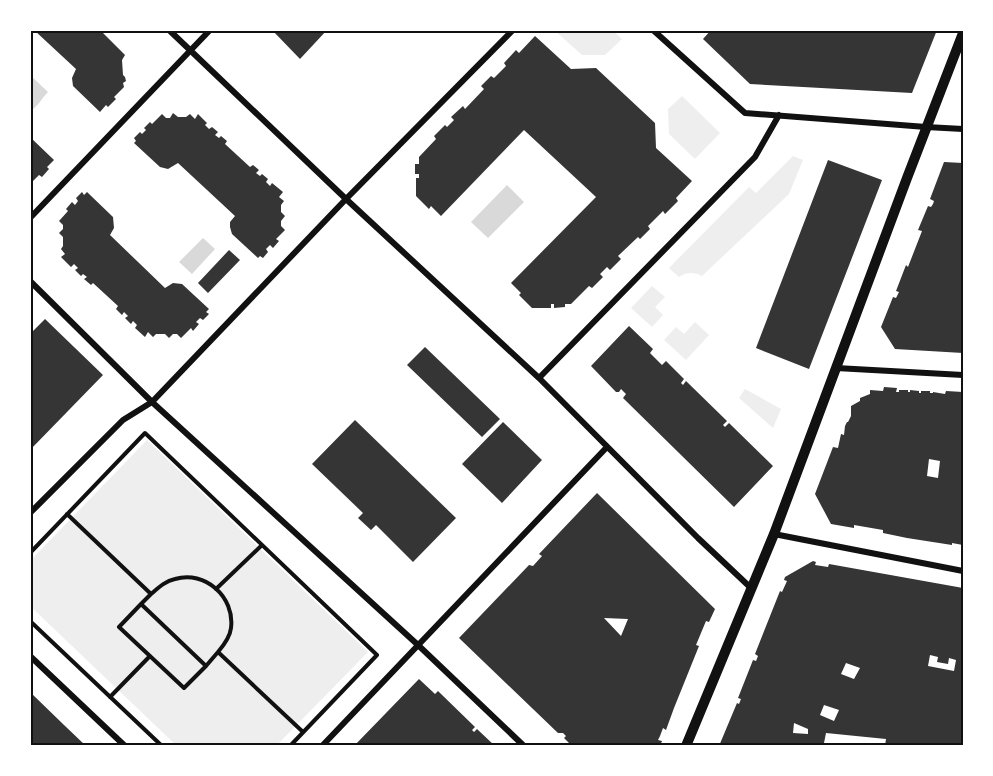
<svg xmlns="http://www.w3.org/2000/svg" width="993" height="776" font-family="'Work Sans',sans-serif">
  <style>
    .green { fill: #eee }
    .water { fill: #d9d9d9 }
    .building { fill: #353535; fill-rule: evenodd }
    .lines { fill: none; stroke-linecap: round; stroke-linejoin: round }
    .path { stroke: #111; stroke-width: 4 }
    .minor { stroke: #111; stroke-width: 6 }
    .tertiary { stroke: #111; stroke-width: 10 }
    .neatline { fill: none; stroke: #111; stroke-width: 2 }
  </style>
  <rect width="100%" height="100%" fill="#fff"/>
  <!-- green -->
  <path class="green" d="M554,30H612L622,39L605,55H582Z
    M682,96L720,133L695,159L669,134L668,109Z
    M793,156L803,160L789,194L702,276C695,272 686,272 679,277L669,268L749,187L756,193Z
    M652,286L665,297L655,307L663,315L652,327L631,308Z
    M695,322L709,335L686,360L664,340L676,327L684,334Z
    M745,389L781,409L773,428L739,398Z
    M147,440L368,652L276,746H177L30,606V561Z"/>
  <!-- water -->
  <path class="water" d="M30,75L48,92C41,99 38,107 30,111Z
    M507,185L524,202L488,238L471,222Z
    M203,238L215,249L192,274L179,262Z"/>
  <!-- building -->
  <path class="building" d="M34,30H105L103,33L125,55L122,60L123,75L125,77L126,81L123,83L124,87L114,97L116,99L108,107L106,105L100,112L73,86L72,78L76,69Z
    M272,30H327L300,59Z
    M711,30H834V31L844,32V30H937L912,93L750,84L703,39Z
    M535,36L571,69L596,68L655,123L656,148L692,181L676,198L678,201L665,214L663,211L648,226L650,229L640,239L638,237L618,256L621,259L610,270L607,267L600,274L603,277L592,288L589,286L571,304H565V307L554,308V304H551V308H532L519,295L521,293L511,283L596,197L524,130L441,216L431,206L429,209L416,196V178H419V174H415V164H419V157L436,139L434,136L445,125L447,127L454,120L451,117L463,106L465,109L484,89L481,86L491,76L494,78L506,66L504,63L516,50L519,53Z
    M173,113L178,117H186L190,114L195,119L198,114L207,123L205,125L209,129L212,127L218,132L215,135L219,138L221,136L227,141L225,144L250,167L253,165L259,170L256,173L260,176L262,174L268,179L266,182L270,186L272,183L283,192L279,197L284,201L281,205V212L285,216L281,221V226L285,230L276,239L279,241L273,248L270,245L266,249L268,252L263,258L260,256L258,258L232,234L230,227V222L235,216L178,163L168,169L160,167L134,143L136,141L134,138L140,132L142,134L146,130L144,128L150,122L152,124L162,114L166,118H170Z
    M30,137L54,160L47,167L49,169L42,177L39,175L30,184Z
    M828,160L882,180L809,369L756,348Z
    M944,162L963,163V353L895,349L881,327L893,297L896,298L899,292L896,291L906,265L908,267L922,231L918,230L928,206L931,207L933,204L934,201L930,199Z
    M82,192L84,195L87,192L113,217L114,228L110,235L165,288L173,283L182,284L209,309L206,312L209,314L203,320L200,318L196,322L199,324L193,331L191,328L181,338L177,334H173L169,338L165,334H156L153,337L148,332L145,337L135,328L137,325L133,321L131,324L125,318L128,316L124,312L122,315L116,309L118,306L93,283L91,285L84,279L87,277L83,274L81,276L75,270L78,268L74,264L71,267L61,257L65,254L61,249L63,246V237L59,233L63,229V225L59,221L68,211L66,209L72,202L75,205L78,201L76,198Z
    M229,250L240,260L208,293L198,283Z
    M45,319L103,375L30,450V334Z
    M629,326L653,349L650,353L662,365L666,361L684,379L681,383L683,385L686,381L727,421L723,425L725,427L729,423L773,466L734,507L623,398L626,394L621,389L619,392H616L591,366Z
    M425,347L500,419L482,437L407,365Z
    M884,387L897,388L896,392H899V390H908V392H910V390L919,391V393H921V391H930V393H933V392L945,394L946,391L963,392V545L952,543V545L907,538L883,533V530L854,525V528L831,524L815,494L833,447L838,448L841,434L844,435L845,426L847,422H848L851,416V406L860,401V398L870,394V390L883,391ZM929,459L940,461L938,478L927,476Z
    M355,420L456,518L413,562L376,525L371,530L358,518L363,513L312,464Z
    M503,422L542,460L502,503L462,464Z
    M597,493L715,609L709,622L706,621L696,645L699,646L674,708L666,730L663,728L660,736L658,740L662,741L660,746H577L574,744L572,746L564,738L566,736L563,733H558L459,638L529,565L533,566L542,556L539,554ZM604,618L628,619L621,636Z
    M813,561L816,562L815,565L828,567L829,564L963,588V746H885L886,739L826,733L824,743L836,745V746H719L737,703L739,704L741,699L738,698L753,660L756,661L758,656L755,654L780,591L782,592L787,581L784,580L785,577ZM930,655L938,657L937,662L948,664L949,658L956,660L954,671L928,666ZM846,663L860,668L854,679L841,674ZM824,705L839,710L834,721L820,715ZM794,723L808,729V734L793,733Z
    M419,679L435,694L438,691L475,727L472,730L474,732L477,729L495,746H354Z
    M30,692L64,725L86,746H30Z"/>
  <g class="lines">
    <!-- path -->
    <path class="path" d="M67,514L151,594L141,604L206,666L218,652L303,732
      M30,553L145,433L377,655L290,746
      M216,589L262,545
      M151,594C158,588 165,581 175,579C205,570 235,597 231,628C230,637 224,645 218,652
      M141,604L119,627L184,688L206,666
      M30,621L162,746
      M110,697L150,656"/>
    <!-- minor -->
    <path class="minor" d="M169,30L346,199L539,378L698,538L751,588
      M653,30L745,113L926,127L963,129
      M30,218L210,30
      M30,281L152,402L418,645L524,746
      M836,368L963,375
      M539,378L755,157L779,115
      M30,513L123,420L152,402L346,199L513,30
      M774,534L963,571
      M30,656L125,746
      M322,746L607,447"/>
    <!-- tertiary -->
    <path class="tertiary" d="M686,746L774,534L907,178L963,33"/>
  </g>
  <!-- border -->
  <rect width="993" height="776" fill="none" stroke="#ffffff" stroke-width="63"/>
  <rect x="32" y="32" width="930" height="712" class="neatline"/>
</svg>
